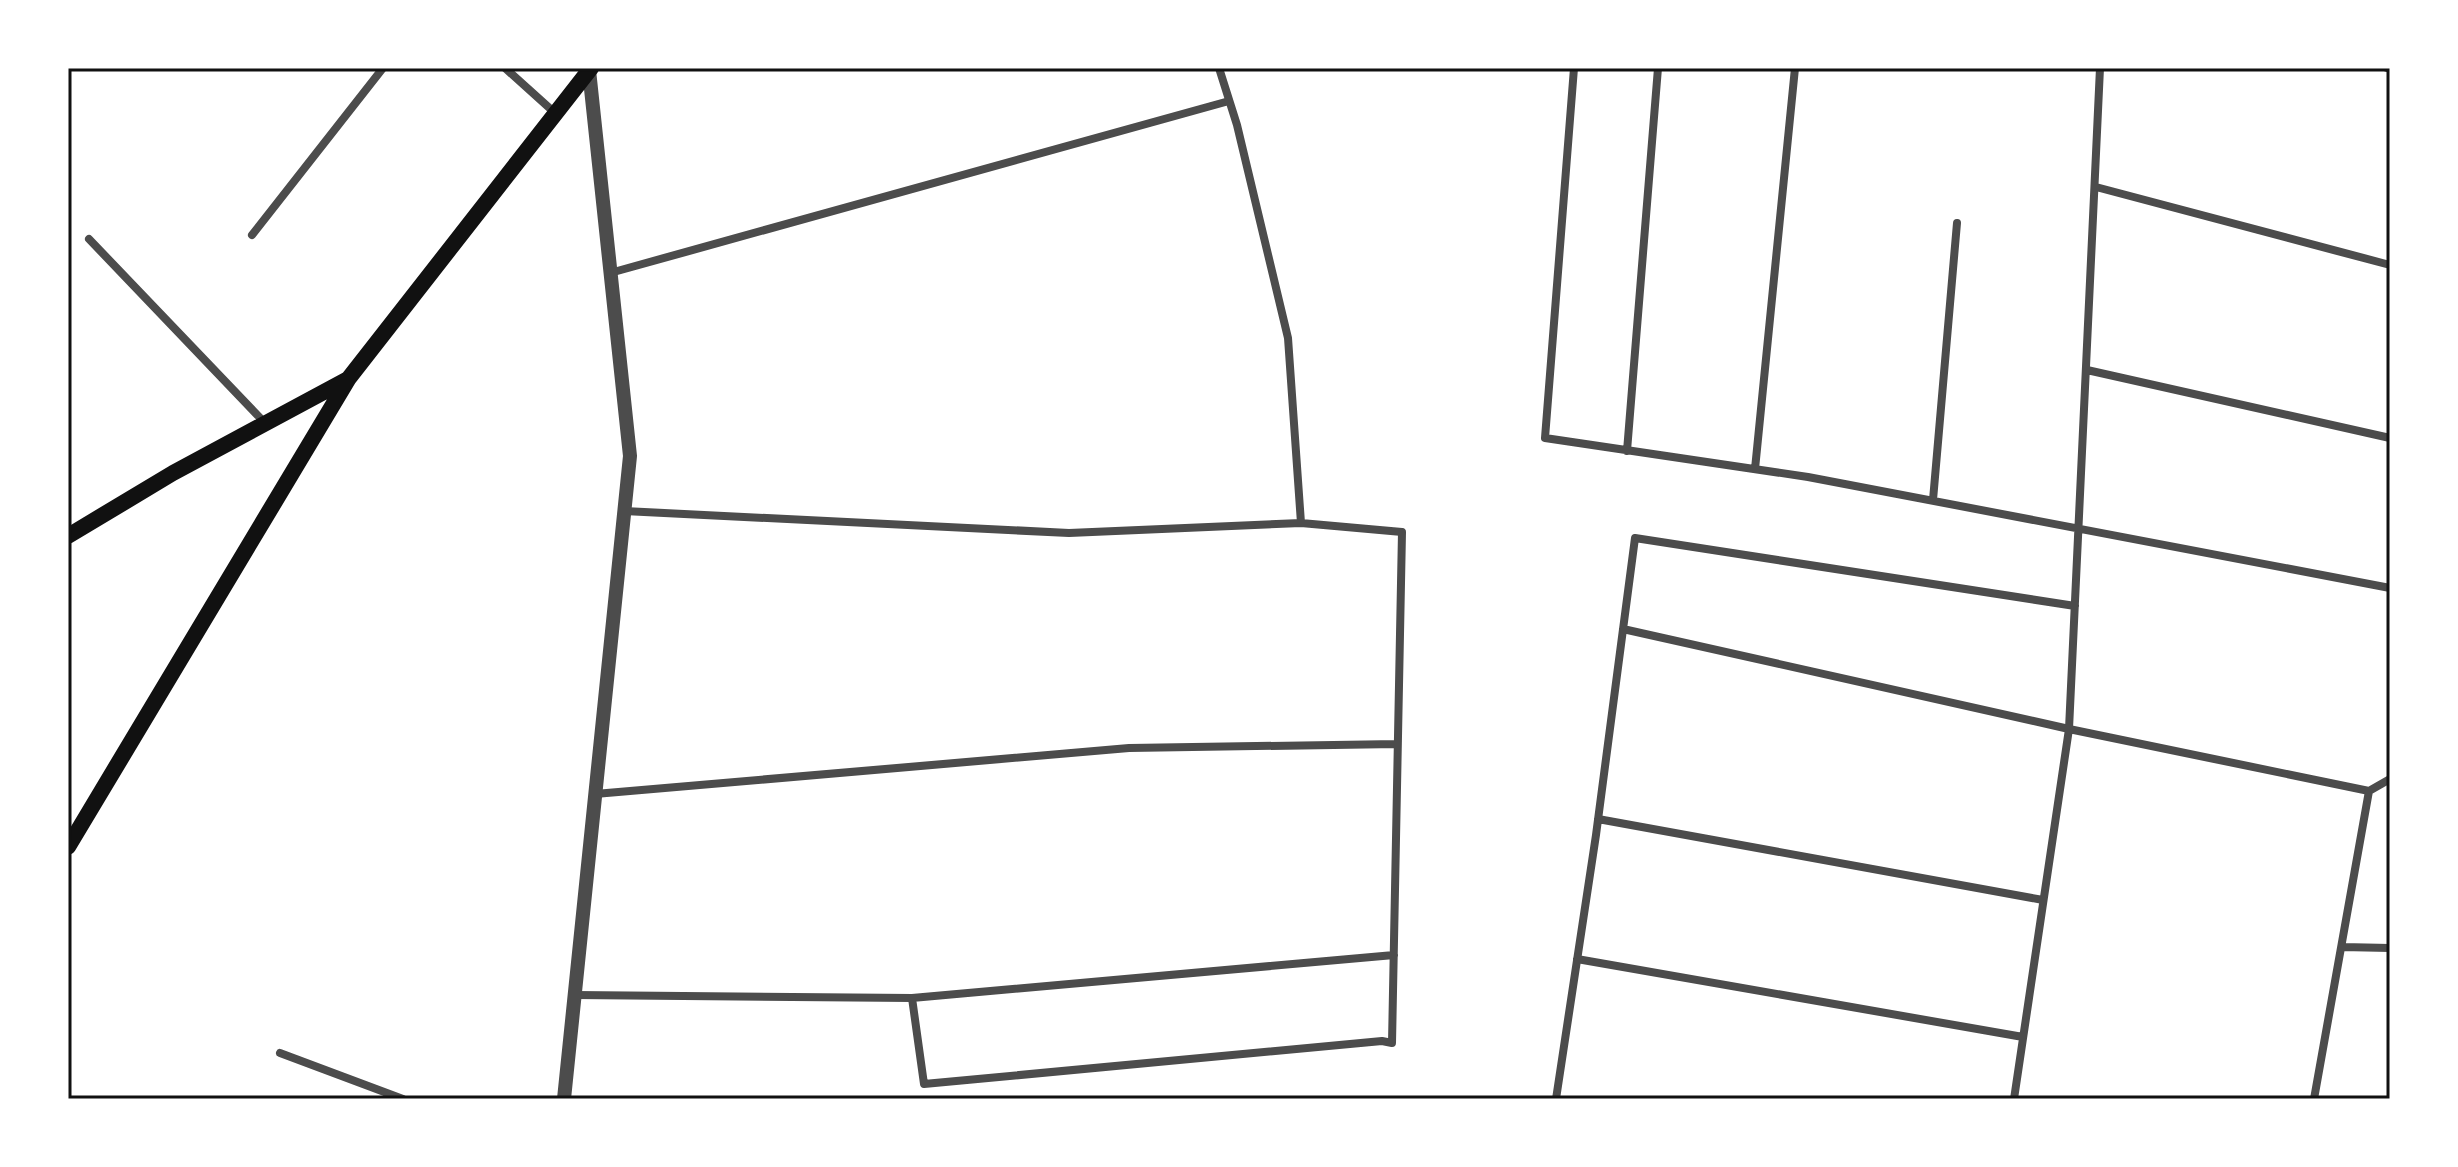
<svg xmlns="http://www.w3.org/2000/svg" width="2458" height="1167" font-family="'IBM Plex Sans',sans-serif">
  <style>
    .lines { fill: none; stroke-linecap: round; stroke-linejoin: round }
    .minor { stroke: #4c4c4c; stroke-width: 8 }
    .tertiary { stroke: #4c4c4c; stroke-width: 14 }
    .secondary { stroke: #111; stroke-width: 16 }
    .neatline { fill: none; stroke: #111; stroke-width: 3 }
  </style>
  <rect width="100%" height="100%" fill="#fff"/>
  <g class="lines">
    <!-- minor -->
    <path class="minor" d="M505,68L555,113
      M1219,68L1237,125L1288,338L1301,523
      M1574,68L1545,438L1808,477L2390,588
      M2387,68L2390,69
      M2096,187L2390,265
      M252,235L383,68
      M89,239L265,423
      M610,273L1229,101
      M2087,370L2390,438
      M1627,451L1658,68
      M1755,469L1795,68
      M1933,500L1957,223
      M624,511L1069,533L1301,523L1402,532L1392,1043L1382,1041L924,1084L912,998L1394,955
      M1623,629L2069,729L2369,791L2314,1099
      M2369,791L2390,779
      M595,794L1129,748L1397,744
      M1598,819L2043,900
      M2342,947L2390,948
      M1577,959L2023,1037
      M575,995L912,998
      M280,1053L403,1099
      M1556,1099L1596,835L1635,538L2075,606
      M2014,1099L2069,729L2100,68"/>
    <!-- tertiary -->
    <path class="tertiary" d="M564,1099L630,456L589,70"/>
    <!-- secondary -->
    <path class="secondary" d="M68,536L173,473L348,379
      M68,847L349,378L591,68"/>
  </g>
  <!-- border -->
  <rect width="2458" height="1167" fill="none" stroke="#ffffff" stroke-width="140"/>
  <rect x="70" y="70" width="2318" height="1027" class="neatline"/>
</svg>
